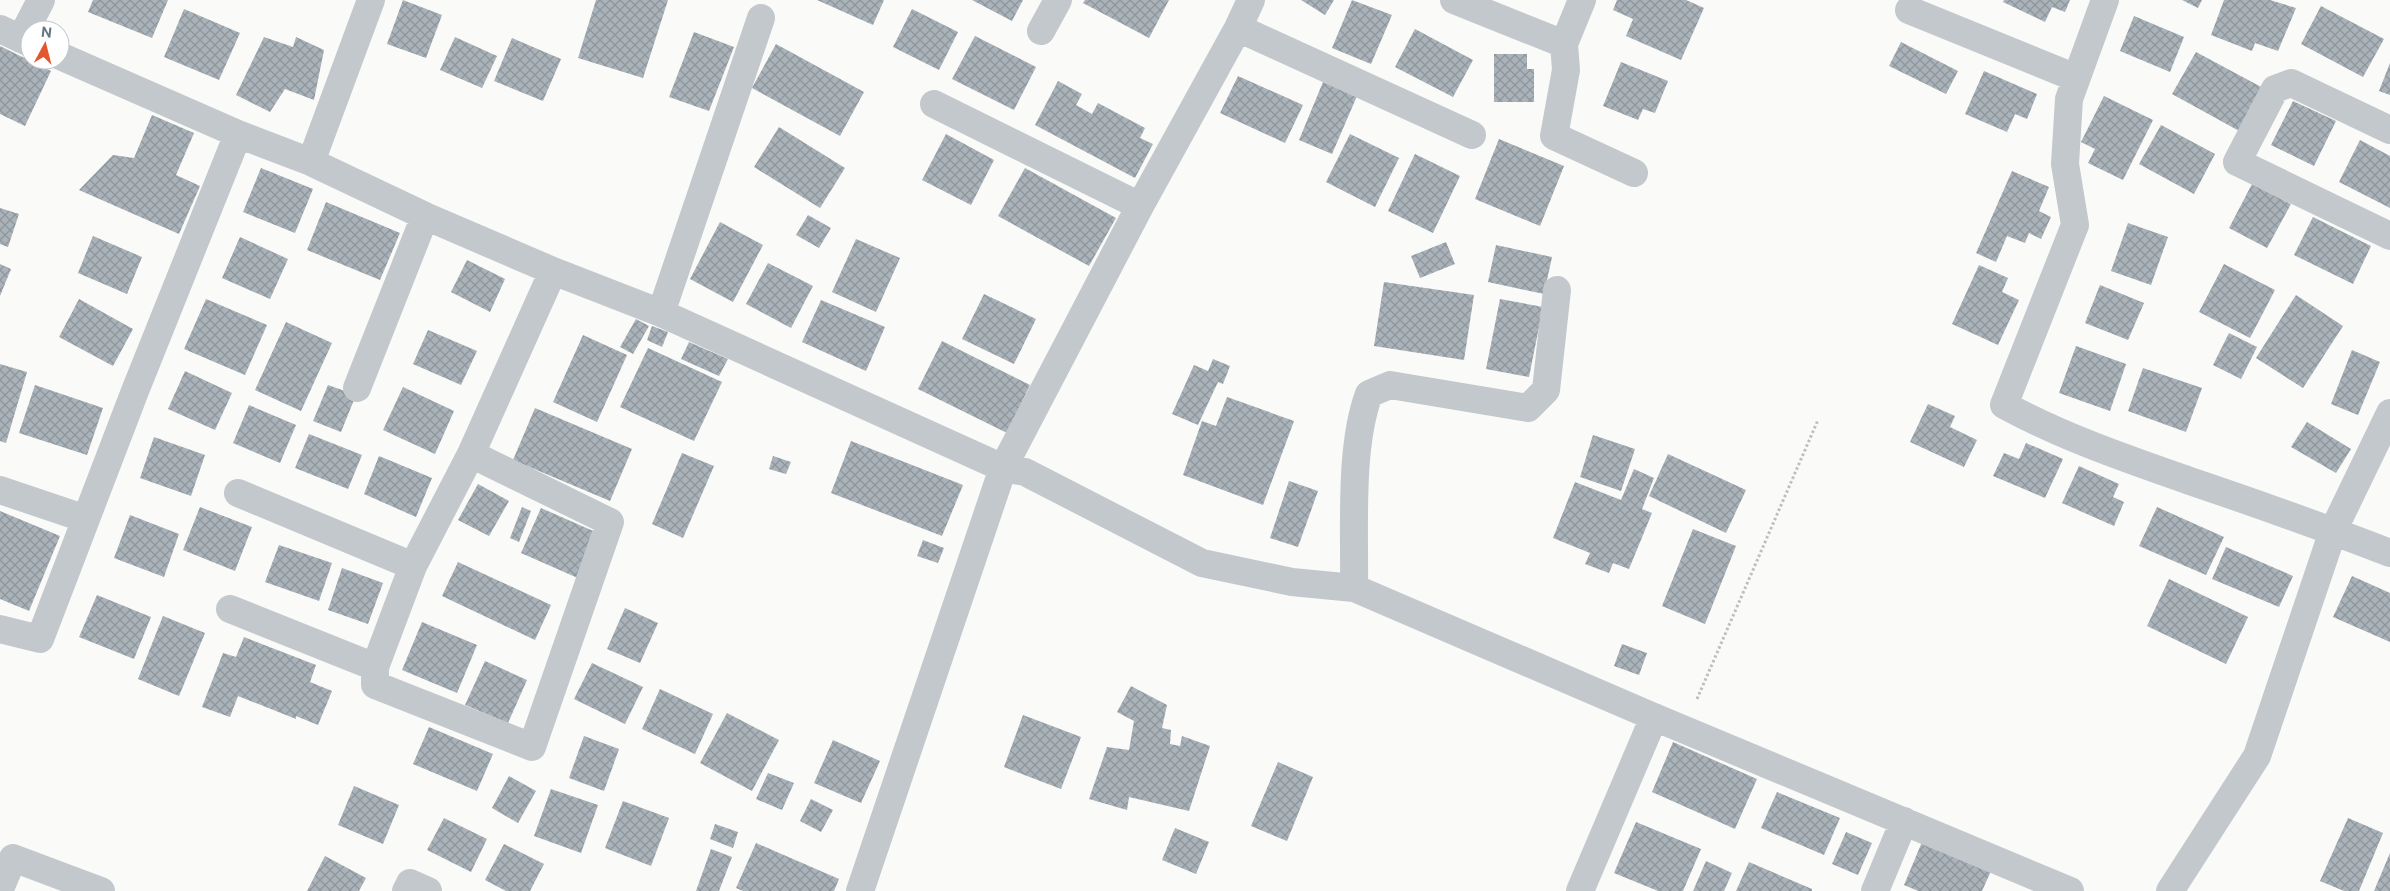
<svg xmlns="http://www.w3.org/2000/svg" width="2390" height="891" font-family="'Public Sans',sans-serif">
  <style>
    .building { fill: url(#building-cross-hatch) }
    .lines { fill: none; stroke-linecap: round; stroke-linejoin: round }
    .path { stroke: #bbbfc2; stroke-width: 3; stroke-dasharray: 2.5 2.5; stroke-linecap: butt }
    .minor { stroke: #c3c8cc; stroke-width: 28 }
  </style>
  <defs>
    <pattern id="building-cross-hatch" width="8" height="8" patternUnits="userSpaceOnUse" patternTransform="scale(1.25)"><rect width="8" height="8" fill="#aab3b9"/><path d="M0 0l8 8M0 8l8-8" fill="none" stroke="#8e969c"/></pattern>
  </defs>
  <rect width="100%" height="100%" fill="#fafaf8"/>
  <!-- building -->
  <path class="building" d="M93,0H168L152,38L88,12Z
    M403,0L442,15L426,58L387,44Z
    M596,0H668L643,78L578,58Z
    M817,0H884L873,25Z
    M972,0H1023L1012,21Z
    M1085,0H1169L1149,38L1083,3Z
    M1301,0H1334L1325,15Z
    M1352,0L1392,15L1371,64L1332,48Z
    M1617,0H1686L1704,8L1681,60L1626,36L1633,19L1613,10Z
    M2004,0H2070L2065,12L2052,7L2045,22L2003,2Z
    M2182,0H2202L2198,8Z
    M2224,0H2270L2296,8L2278,51L2255,43L2252,51L2211,35Z
    M2321,6L2384,39L2363,77L2301,44Z
    M184,9L240,33L219,80L164,57Z
    M912,9L958,32L939,70L893,47Z
    M2134,16L2184,37L2170,72L2120,51Z
    M1415,29L1473,60L1453,97L1395,67Z
    M694,32L734,47L709,111L669,97Z
    M975,36L1036,67L1014,110L952,79Z
    M264,37L293,47L296,37L324,50L314,100L285,89L270,112L236,95Z
    M455,37L497,56L482,88L440,70Z
    M512,38L561,59L543,101L494,81Z
    M1901,42L1958,71L1946,94L1889,66Z
    M776,44L864,92L840,136L752,88Z
    M0,46L51,71L25,126L0,114Z
    M2196,52L2265,89L2241,132L2172,94Z
    M1494,54H1527V69H1534V102H1494Z
    M1621,62L1668,81L1655,113L1643,109L1638,120L1603,106Z
    M2390,63V95L2379,91Z
    M1984,71L2037,94L2027,119L2015,114L2007,132L1965,114Z
    M1238,76L1303,105L1285,143L1220,113Z
    M1058,81L1082,94L1076,105L1092,114L1098,103L1145,128L1140,138L1153,144L1135,178L1035,125Z
    M1323,82L1357,96L1332,154L1299,140Z
    M2104,96L2153,120L2123,180L2088,163L2095,149L2081,142Z
    M2293,101L2336,121L2314,166L2271,145Z
    M152,115L194,133L176,175L200,186L179,234L79,190L113,155L134,158Z
    M2161,125L2215,154L2194,194L2139,164Z
    M779,127L845,168L820,208L754,167Z
    M946,134L994,160L971,205L922,180Z
    M1350,134L1399,158L1375,207L1326,182Z
    M1499,139L1564,166L1540,226L1475,199Z
    M2360,140L2390,156V208L2339,182Z
    M1415,154L1460,176L1433,233L1388,211Z
    M261,168L313,189L295,233L243,212Z
    M1025,168L1116,218L1089,266L998,216Z
    M2012,171L2049,187L2039,211L2051,217L2041,239L2029,233L2025,243L2007,236L1996,262L1976,253Z
    M2252,184L2291,204L2267,248L2229,228Z
    M326,202L400,233L380,280L307,250Z
    M0,208L19,214L8,247L0,244Z
    M808,215L831,228L819,248L796,235Z
    M2313,217L2371,246L2353,284L2294,255Z
    M720,222L763,245L733,302L690,279Z
    M2128,223L2168,237L2151,285L2111,271Z
    M93,236L142,257L127,294L78,273Z
    M240,237L288,259L270,299L222,278Z
    M856,239L900,258L876,312L832,292Z
    M1446,242L1455,264L1420,278L1411,256Z
    M1496,245L1552,257L1544,294L1488,282Z
    M467,260L505,279L490,312L451,292Z
    M768,263L813,286L791,328L746,304Z
    M0,264L11,269L0,296Z
    M2224,264L2275,290L2250,338L2199,312Z
    M1979,265L2008,278L2002,292L2019,300L1998,345L1952,324Z
    M1384,282L1474,295L1464,360L1374,346Z
    M2100,285L2144,303L2128,340L2085,323Z
    M984,294L1036,319L1014,364L962,339Z
    M2296,295L2343,326L2303,388L2256,358Z
    M79,299L133,329L113,366L59,337Z
    M206,299L267,325L245,375L184,349Z
    M1500,299L1543,307L1529,377L1486,369Z
    M821,300L885,327L866,371L802,342Z
    M636,319L649,326L633,354L620,347Z
    M286,322L332,343L301,411L255,390Z
    M652,326L668,332L662,347L647,340Z
    M428,330L477,351L461,385L413,364Z
    M2229,333L2257,347L2241,379L2213,365Z
    M583,335L627,355L597,422L553,402Z
    M942,341L1030,385L1007,433L918,389Z
    M689,342L728,359L719,376L681,359Z
    M2076,346L2126,364L2110,411L2059,393Z
    M648,348L722,382L694,441L620,407Z
    M2352,350L2380,362L2358,415L2331,404Z
    M1213,359L1230,366L1223,384L1218,382L1198,425L1172,414L1194,365L1208,371Z
    M0,364L27,372L6,443L0,441Z
    M2143,368L2202,388L2186,432L2128,411Z
    M185,371L232,393L215,430L168,409Z
    M35,385L103,408L87,455L19,433Z
    M328,385L356,395L341,432L313,421Z
    M403,387L454,411L435,454L383,430Z
    M1227,397L1294,421L1263,505L1183,475L1202,421L1216,426Z
    M1928,404L1955,416L1950,427L1977,440L1964,467L1910,442Z
    M249,405L296,425L280,463L233,443Z
    M535,408L632,449L610,501L513,460Z
    M2307,422L2351,449L2336,473L2291,447Z
    M309,434L362,455L348,489L295,468Z
    M1593,435L1635,449L1621,491L1580,477Z
    M154,437L205,455L191,496L140,478Z
    M851,441L963,485L942,536L831,493Z
    M2026,443L2063,459L2045,498L1993,476L2004,453L2019,459Z
    M682,453L714,466L683,538L652,524Z
    M1668,454L1746,490L1726,533L1649,496Z
    M379,456L432,478L416,517L364,494Z
    M773,456L791,462L786,474L769,469Z
    M2079,466L2119,484L2113,497L2124,502L2114,526L2062,503Z
    M1634,469L1654,478L1642,509L1652,513L1629,569L1613,563L1609,573L1585,564L1590,553L1553,538L1575,482L1621,500Z
    M1289,481L1318,491L1298,547L1270,538Z
    M478,484L509,501L489,536L458,520Z
    M200,507L252,527L235,571L183,550Z
    M522,507L531,511L519,542L510,538Z
    M2157,507L2224,537L2206,575L2139,546Z
    M541,508L600,534L580,579L521,553Z
    M0,511L60,536L29,611L0,599Z
    M130,515L179,534L164,577L114,558Z
    M1693,529L1736,546L1705,624L1662,606Z
    M923,540L944,548L938,563L917,556Z
    M279,545L332,563L319,601L265,582Z
    M2226,547L2293,576L2279,607L2212,579Z
    M458,562L551,605L535,640L442,596Z
    M342,568L383,583L368,624L328,610Z
    M2352,576L2390,593V642L2333,617Z
    M2169,579L2248,617L2226,664L2147,626Z
    M97,595L151,617L134,659L79,637Z
    M625,608L658,623L640,663L607,649Z
    M163,616L205,633L179,696L138,679Z
    M422,622L477,645L457,693L402,670Z
    M244,637L316,665L310,682L332,691L318,725L296,716V719L238,696L230,717L202,707L223,653L236,657Z
    M1622,644L1647,653L1639,675L1614,666Z
    M485,661L527,680L508,723L465,705Z
    M592,663L643,687L625,724L574,699Z
    M1131,686L1167,705L1162,728L1171,730L1170,744L1180,746L1182,736L1210,746L1189,811L1129,797L1127,810L1089,799L1107,747L1129,750L1134,721L1117,712Z
    M660,689L713,714L695,754L642,729Z
    M727,713L779,740L752,791L700,763Z
    M1023,715L1081,737L1061,789L1004,767Z
    M429,727L493,754L477,791L413,764Z
    M584,736L619,749L604,791L569,778Z
    M833,740L880,761L861,803L814,783Z
    M1673,742L1757,779L1735,829L1652,792Z
    M1278,762L1313,777L1287,841L1251,826Z
    M768,773L794,783L782,810L756,799Z
    M509,776L536,791L518,823L492,808Z
    M354,786L399,805L383,844L338,825Z
    M551,789L598,805L581,853L534,836Z
    M1777,792L1840,818L1824,855L1761,828Z
    M811,799L833,810L821,832L800,821Z
    M623,801L669,818L651,866L605,848Z
    M444,818L487,839L471,872L427,850Z
    M2348,818L2383,833L2359,891H2344L2320,881Z
    M1636,822L1701,849L1683,891H1658L1614,873Z
    M715,824L738,832L733,848L710,839Z
    M1175,828L1209,842L1196,874L1162,860Z
    M1846,832L1872,843L1858,875L1832,864Z
    M1922,842L1991,871L1982,891H1918L1904,885Z
    M756,843L839,879L834,891H743L736,888Z
    M504,844L544,864L530,891H506L485,880Z
    M711,849L732,857L719,891H696Z
    M2390,853V891H2374Z
    M325,856L366,878L359,891H307Z
    M1706,861L1732,873L1724,891H1693Z
    M1749,862L1812,889V891H1736Z"/>
  <g class="lines">
    <!-- path -->
    <path class="path" d="M1697,699L1818,420"/>
    <!-- minor -->
    <path class="minor" d="M1454,0L1564,44L1566,70L1554,136L1634,173
      M2105,0L2069,99L2065,164L2075,225L2004,405C2063,437 2124,458 2187,480C2255,503 2323,527 2390,553
      M1909,10L2076,78
      M1238,28L1472,135
      M0,29L30,43
      M1041,31L1058,0
      M21,39L41,0
      M1564,44L1582,0
      M60,56L238,134L311,162L425,216L553,271L661,313L1003,468L1025,472L1202,563L1292,582L1354,588L1654,717L2070,891
      M934,104L1140,206
      M2390,130L2291,83L2275,89L2237,162L2390,236
      M311,162L371,0
      M661,313L761,18
      M357,388L425,216
      M471,454L610,522L532,747L375,685V667L413,566L471,454L553,271
      M0,490L86,519
      M238,493L413,566
      M1354,588C1355,530 1349,447 1369,394L1390,385L1528,408L1546,390L1557,290
      M230,609L375,667
      M0,629L40,639L135,391L238,134
      M0,889L13,858L101,891
      M406,891L410,883L428,891
      M860,891L1003,468L1140,206L1238,28L1251,0
      M1580,891L1654,717
      M1875,891L1904,821
      M2170,891L2257,756L2333,531L2390,413"/>
  </g>
  <!-- north arrow -->
  <g transform="translate(45 45) rotate(7)"><circle r="24" fill="#ffffff" stroke="#c1c8cd"/>
  <path d="M0-4L9 19L0 12L-9 19Z" fill="#e4572e"/>
  <text y="-8" font-size="14" font-weight="bold" text-anchor="middle" fill="#657683">N</text>
  </g>
</svg>
